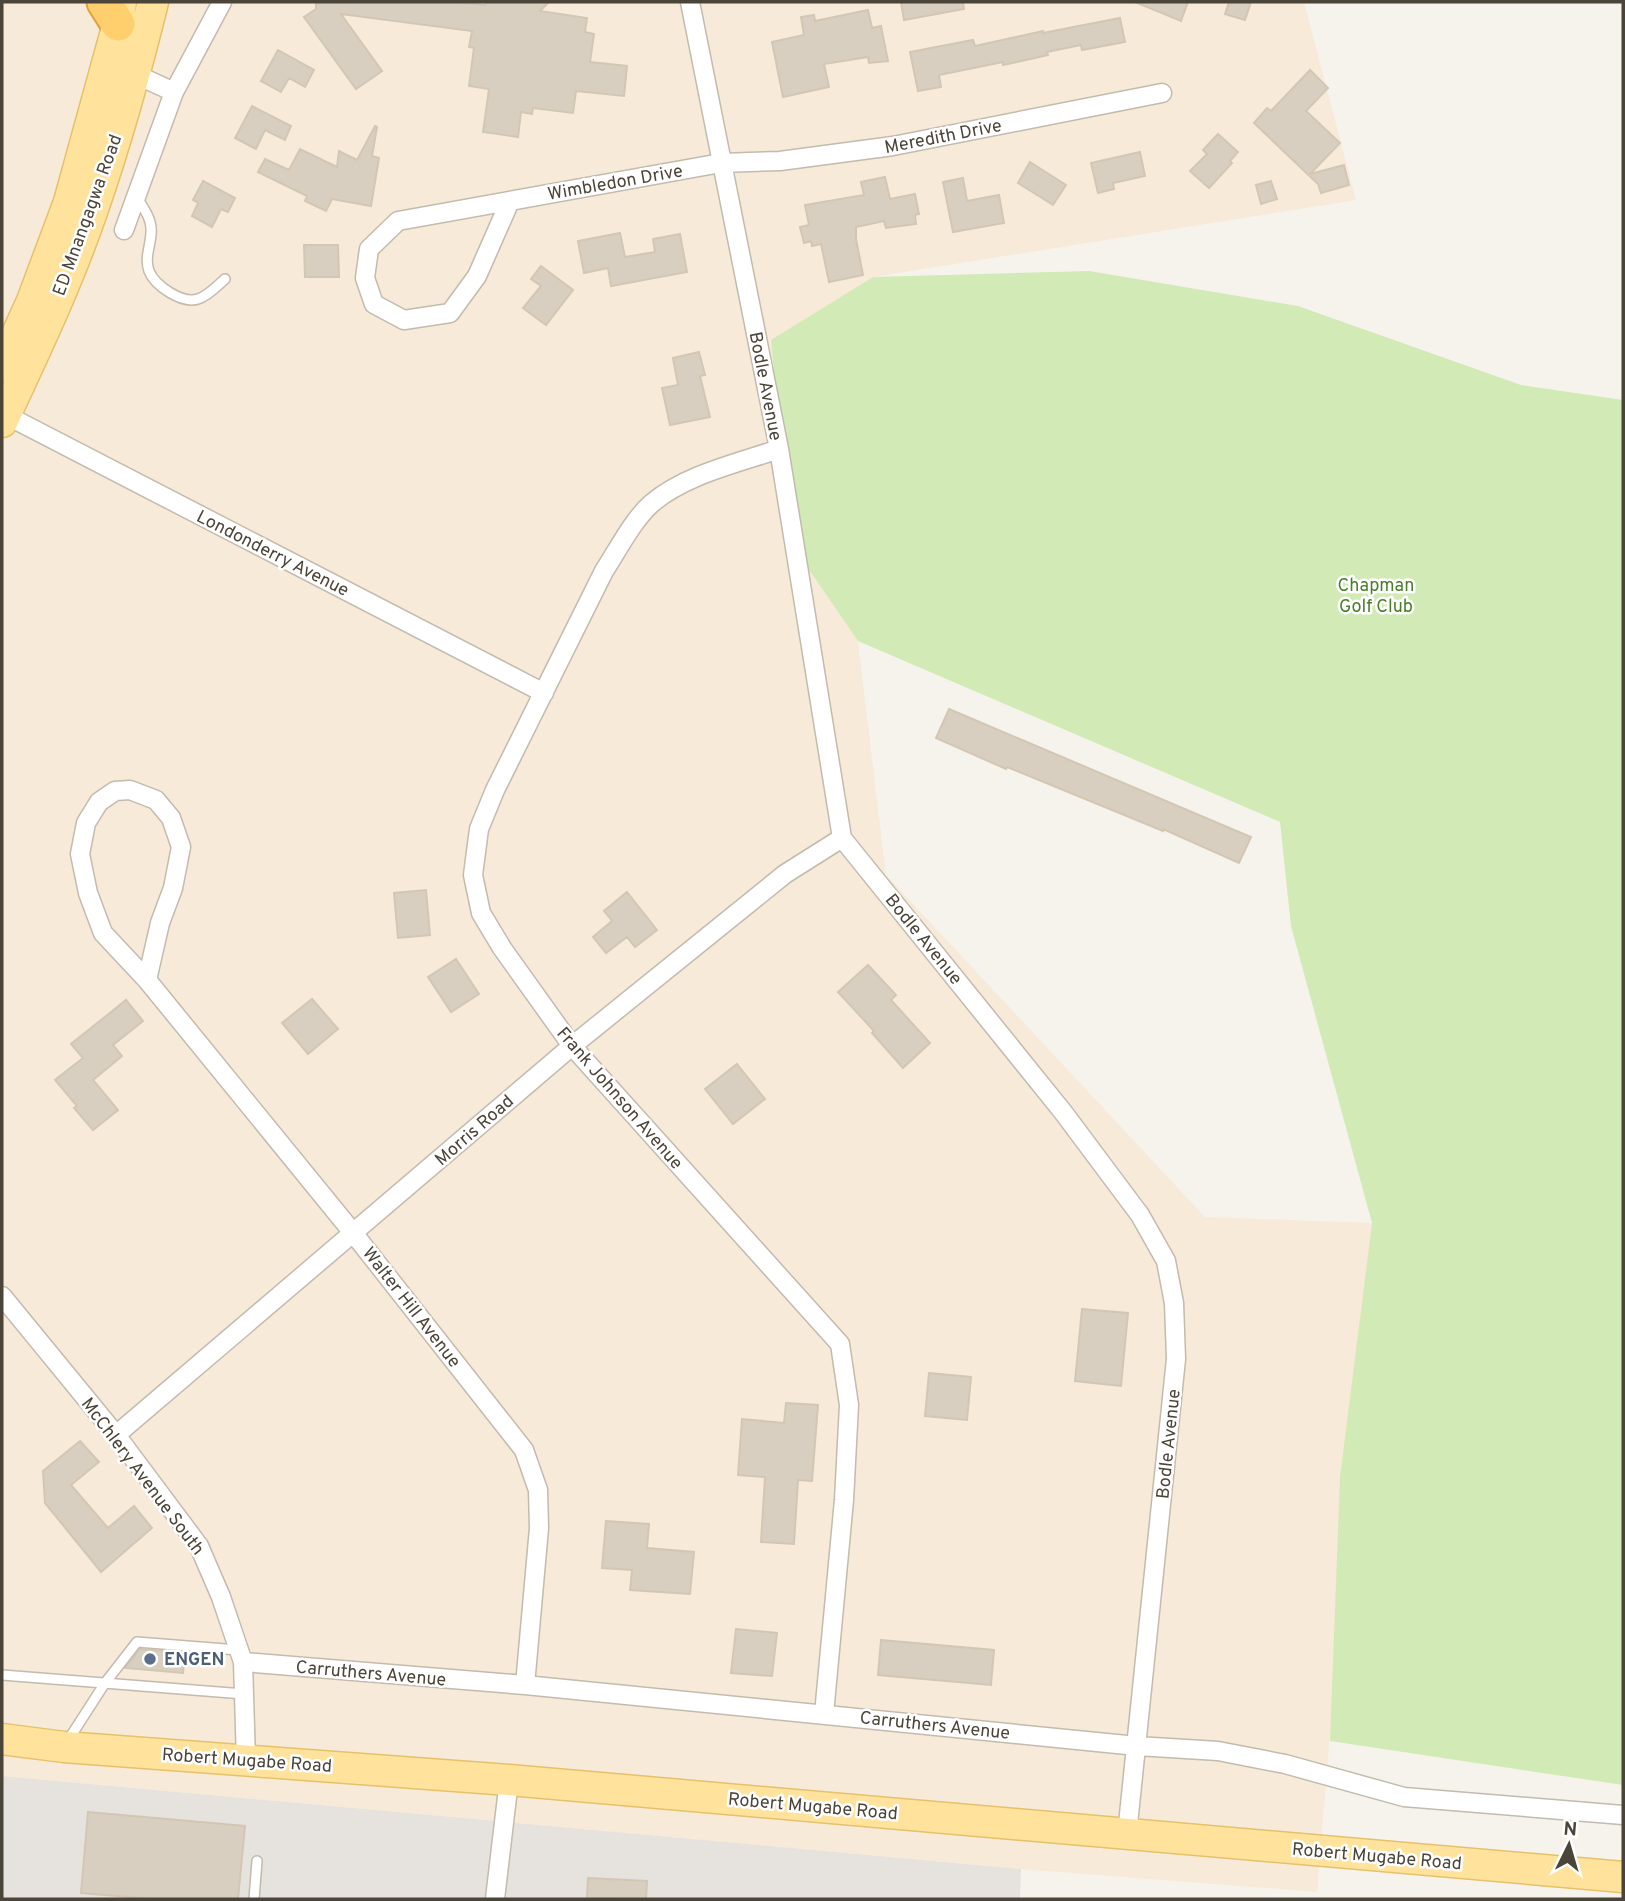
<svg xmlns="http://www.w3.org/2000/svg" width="1625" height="1901" font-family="Overpass,sans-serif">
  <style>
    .commercial { fill: #f7ead8 }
    .industrial { fill: #e6e2dd }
    .green { fill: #d2eab5 }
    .building { fill: #d8cfc1; stroke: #d3c7b4; stroke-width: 2 }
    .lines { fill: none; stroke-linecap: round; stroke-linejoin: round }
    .lane-casing { stroke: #c2bbae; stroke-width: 12 }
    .street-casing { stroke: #c2bbae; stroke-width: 21 }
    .primary-casing { stroke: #e6c16a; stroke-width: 33 }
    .highway-casing { stroke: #e0a43c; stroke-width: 37 }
    .lane { stroke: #fff; stroke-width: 9 }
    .street { stroke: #fff; stroke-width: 18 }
    .primary { stroke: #ffe39c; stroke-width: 30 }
    .highway { stroke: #ffcf6e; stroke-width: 33 }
    .service-dot { fill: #5c6f8a; stroke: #fff; stroke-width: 2.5 }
    .labels { text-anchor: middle; stroke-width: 5; stroke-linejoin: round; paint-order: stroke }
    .street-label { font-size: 18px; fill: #4b4439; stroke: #fff }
    .park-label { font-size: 18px; fill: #4a7f2a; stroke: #fff }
    .service-label { font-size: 18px; font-weight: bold; fill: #4e5e75; stroke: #fff; text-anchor: start }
  </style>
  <rect width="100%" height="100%" fill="#f6f3ec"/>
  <!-- commercial -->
  <path class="commercial" d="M2,2H1304L1356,200L873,277L771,341L803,561L858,641L886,875L1205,1217L1372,1223L1317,1892L1021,1869L2,1776Z"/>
  <!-- industrial -->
  <path class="industrial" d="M2,1776L1021,1869L1020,1899H2Z"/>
  <!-- green -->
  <path class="green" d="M1089,271L1298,306L1521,385L1623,400V1785L1330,1741L1340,1478L1372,1223L1291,926L1280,822L858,641L803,561L782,452L771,340L873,277Z"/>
  <!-- building -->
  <path class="building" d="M316,2H458L485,5L487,2H549L540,11L587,18L585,32L594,34L590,62L627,66L624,96L576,91L573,113L533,108L532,114L521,112L518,137L483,132L489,89L469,86L474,48L469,47L472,31L341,14L382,71L356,89L304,17L316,9Z
    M901,2H963L964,9L904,20Z
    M1135,2H1188L1181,21Z
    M1229,2H1251L1245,20L1225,14Z
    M868,10L872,28L881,26L888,61L869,63L868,57L824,64L829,87L783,97L772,42L804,35L801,17L814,15L815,21Z
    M1120,18L1125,42L1082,50L1081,45L1047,52L1048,55L1003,65V62L939,75L941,87L918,91L910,52L973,40L975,46L1043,31V33Z
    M278,50L314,70L305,87L289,78L281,92L261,81Z
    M1310,70L1328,88L1306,111L1340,143L1310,174L1344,165L1349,185L1321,193L1318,184L1254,123L1267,108L1271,111Z
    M252,106L291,126L285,140L265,130L256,149L235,138Z
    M375,126L377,127L372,156L379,158L371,206L332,199L326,211L305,201L307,196L258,172L265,159L289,170L300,149L337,167L339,151L357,160Z
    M1218,134L1238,152L1230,161L1232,163L1209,188L1190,171L1207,154L1203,150Z
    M1140,152L1145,176L1113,183L1114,189L1098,193L1091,163Z
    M1030,162L1066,185L1053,205L1018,183Z
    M885,177L890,199L915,194L919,214L915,215L916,224L886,228L884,221L856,227V239L863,275L829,282L821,244L812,246L811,241L804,243L800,227L809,225L805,205L864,195L861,182Z
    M963,178L967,201L999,195L1004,223L953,232L943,182Z
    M203,181L235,198L228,212L221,209L212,227L192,216L198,203L193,200Z
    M1271,181L1277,199L1261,204L1256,185Z
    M620,233L625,257L655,252L653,239L680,234L687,272L611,286L608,268L584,273L578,241Z
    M304,245H338L339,277H305Z
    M541,266L573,290L546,325L523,308L541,286L531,279Z
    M699,352L705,375L700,376L710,417L670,425L662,388L678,385L673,358Z
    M949,709L1251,837L1239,863L1163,829V831L1007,767L1006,769L936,738Z
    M426,890L430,935L398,938L394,893Z
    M627,892L657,930L635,947L627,937L606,953L593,937L612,921L604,911Z
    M456,959L479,994L451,1012L428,977Z
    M868,965L896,995L891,1000L930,1043L903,1068L872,1033L874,1031L838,992Z
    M312,999L338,1029L308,1054L282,1023Z
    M126,1000L143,1021L113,1045L122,1056L93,1080L118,1110L93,1130L74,1108L77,1106L55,1080L83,1058L71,1044Z
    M737,1064L765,1099L733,1124L705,1089Z
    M1082,1309L1128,1313L1121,1386L1075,1381Z
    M929,1373L971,1377L967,1420L925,1416Z
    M786,1403L818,1405L812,1481L798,1480L794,1544L761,1542L765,1477L738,1475L742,1419L784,1423Z
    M80,1441L99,1462L71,1485L108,1528L134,1506L152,1528L101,1572L45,1503L43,1471Z
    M606,1521L649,1524L647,1548L694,1552L690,1594L630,1590L632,1570L602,1568Z
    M736,1629L777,1633L772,1676L731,1673Z
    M881,1640L994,1650L991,1685L878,1675Z
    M140,1649L185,1653L183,1673L125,1668Z
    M88,1812L245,1826L238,1899H153L81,1893Z
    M588,1878L647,1881L646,1899L587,1898Z"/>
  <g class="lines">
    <!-- lane casing -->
    <g class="lane-casing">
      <path id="lane" d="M137,197C141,205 148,213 150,222C155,238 143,254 149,271C155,286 182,304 198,299C208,296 217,286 225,279
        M2,1675L244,1694
        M67,1742L105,1683L137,1642L238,1650
        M254,1899L257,1861"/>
    </g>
    <!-- street casing -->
    <g class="street-casing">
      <path id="street" d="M690,2L779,449L842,838L1063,1112L1140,1215L1166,1261L1174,1303L1176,1359L1127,1834
        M126,70L174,92
        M510,201L477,276L450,313L404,320L374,304L365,278L369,249L398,221L721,163L780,161L893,146L1162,93
        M124,230L174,92L222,2
        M2,413L544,693
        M779,449C738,463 684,475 651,504C633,520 617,551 604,571L495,790L479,829L473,875L481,913L502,948L572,1046L840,1344L849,1405L844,1500L824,1714
        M147,980L160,923L173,888L181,847L171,818L156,800L130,790L115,791L99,802L86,823L80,854L88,893L103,933L147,980L354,1234L524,1450L538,1490L539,1528L525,1685
        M2,1296L116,1435L199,1546L221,1597L243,1662L246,1761
        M116,1435L572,1046L785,874L842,838
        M243,1662L525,1685L1137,1746L1218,1751L1285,1764L1404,1797L1623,1815
        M495,1899L509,1780"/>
    </g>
    <!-- primary casing -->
    <g class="primary-casing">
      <path id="primary" d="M2,367L32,301L69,202L118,24L121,2
        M2,422C35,351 69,280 94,206C117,139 136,71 153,2
        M2,1739L64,1747L509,1780L1623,1877"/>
    </g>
    <!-- highway casing -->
    <g class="highway-casing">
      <path id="highway" d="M104,2L118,24"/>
    </g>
    <!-- lane -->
    <use href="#lane" class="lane"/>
    <!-- street -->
    <use href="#street" class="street"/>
    <!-- primary -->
    <use href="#primary" class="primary"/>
    <!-- highway -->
    <use href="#highway" class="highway"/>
  </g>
  <!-- markers -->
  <circle class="service-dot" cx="150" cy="1659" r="7"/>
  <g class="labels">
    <!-- street labels -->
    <g class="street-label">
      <text transform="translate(943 136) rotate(-11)" y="6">Meredith Drive</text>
      <text transform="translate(615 182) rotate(-10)" y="6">Wimbledon Drive</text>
      <text transform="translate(87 215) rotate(-70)" y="6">ED Mnangagwa Road</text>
      <text transform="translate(766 386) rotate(79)" y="6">Bodle Avenue</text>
      <text transform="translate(273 553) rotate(27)" y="6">Londonderry Avenue</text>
      <text transform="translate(924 939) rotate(51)" y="6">Bodle Avenue</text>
      <text transform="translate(620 1098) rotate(49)" y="6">Frank Johnson Avenue</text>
      <text transform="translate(474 1130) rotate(-41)" y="6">Morris Road</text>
      <text transform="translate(412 1307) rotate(52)" y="6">Walter Hill Avenue</text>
      <text transform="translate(1168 1444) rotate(-84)" y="6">Bodle Avenue</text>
      <text transform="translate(143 1476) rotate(53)" y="6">McChlery Avenue South</text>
      <text transform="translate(371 1673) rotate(5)" y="6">Carruthers Avenue</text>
      <text transform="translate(935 1725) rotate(6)" y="6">Carruthers Avenue</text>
      <text transform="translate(247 1760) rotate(4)" y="6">Robert Mugabe Road</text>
      <text transform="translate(813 1806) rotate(5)" y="6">Robert Mugabe Road</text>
      <text transform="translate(1377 1856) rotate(5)" y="6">Robert Mugabe Road</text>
    </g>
    <!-- park labels -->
    <g class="park-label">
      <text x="1376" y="591">Chapman<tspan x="1376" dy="21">Golf Club</tspan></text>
    </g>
    <!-- service labels -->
    <g class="service-label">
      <text x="164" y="1665">ENGEN</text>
    </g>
  </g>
  <!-- border -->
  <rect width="1625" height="1901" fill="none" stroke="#4b4439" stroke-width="7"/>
  <!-- north arrow -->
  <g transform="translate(1569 1845) rotate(5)" stroke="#ffffff" stroke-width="5" paint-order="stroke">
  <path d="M0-5L12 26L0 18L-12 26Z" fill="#4b4439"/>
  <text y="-10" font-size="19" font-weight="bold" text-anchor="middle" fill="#4b4439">N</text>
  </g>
</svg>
